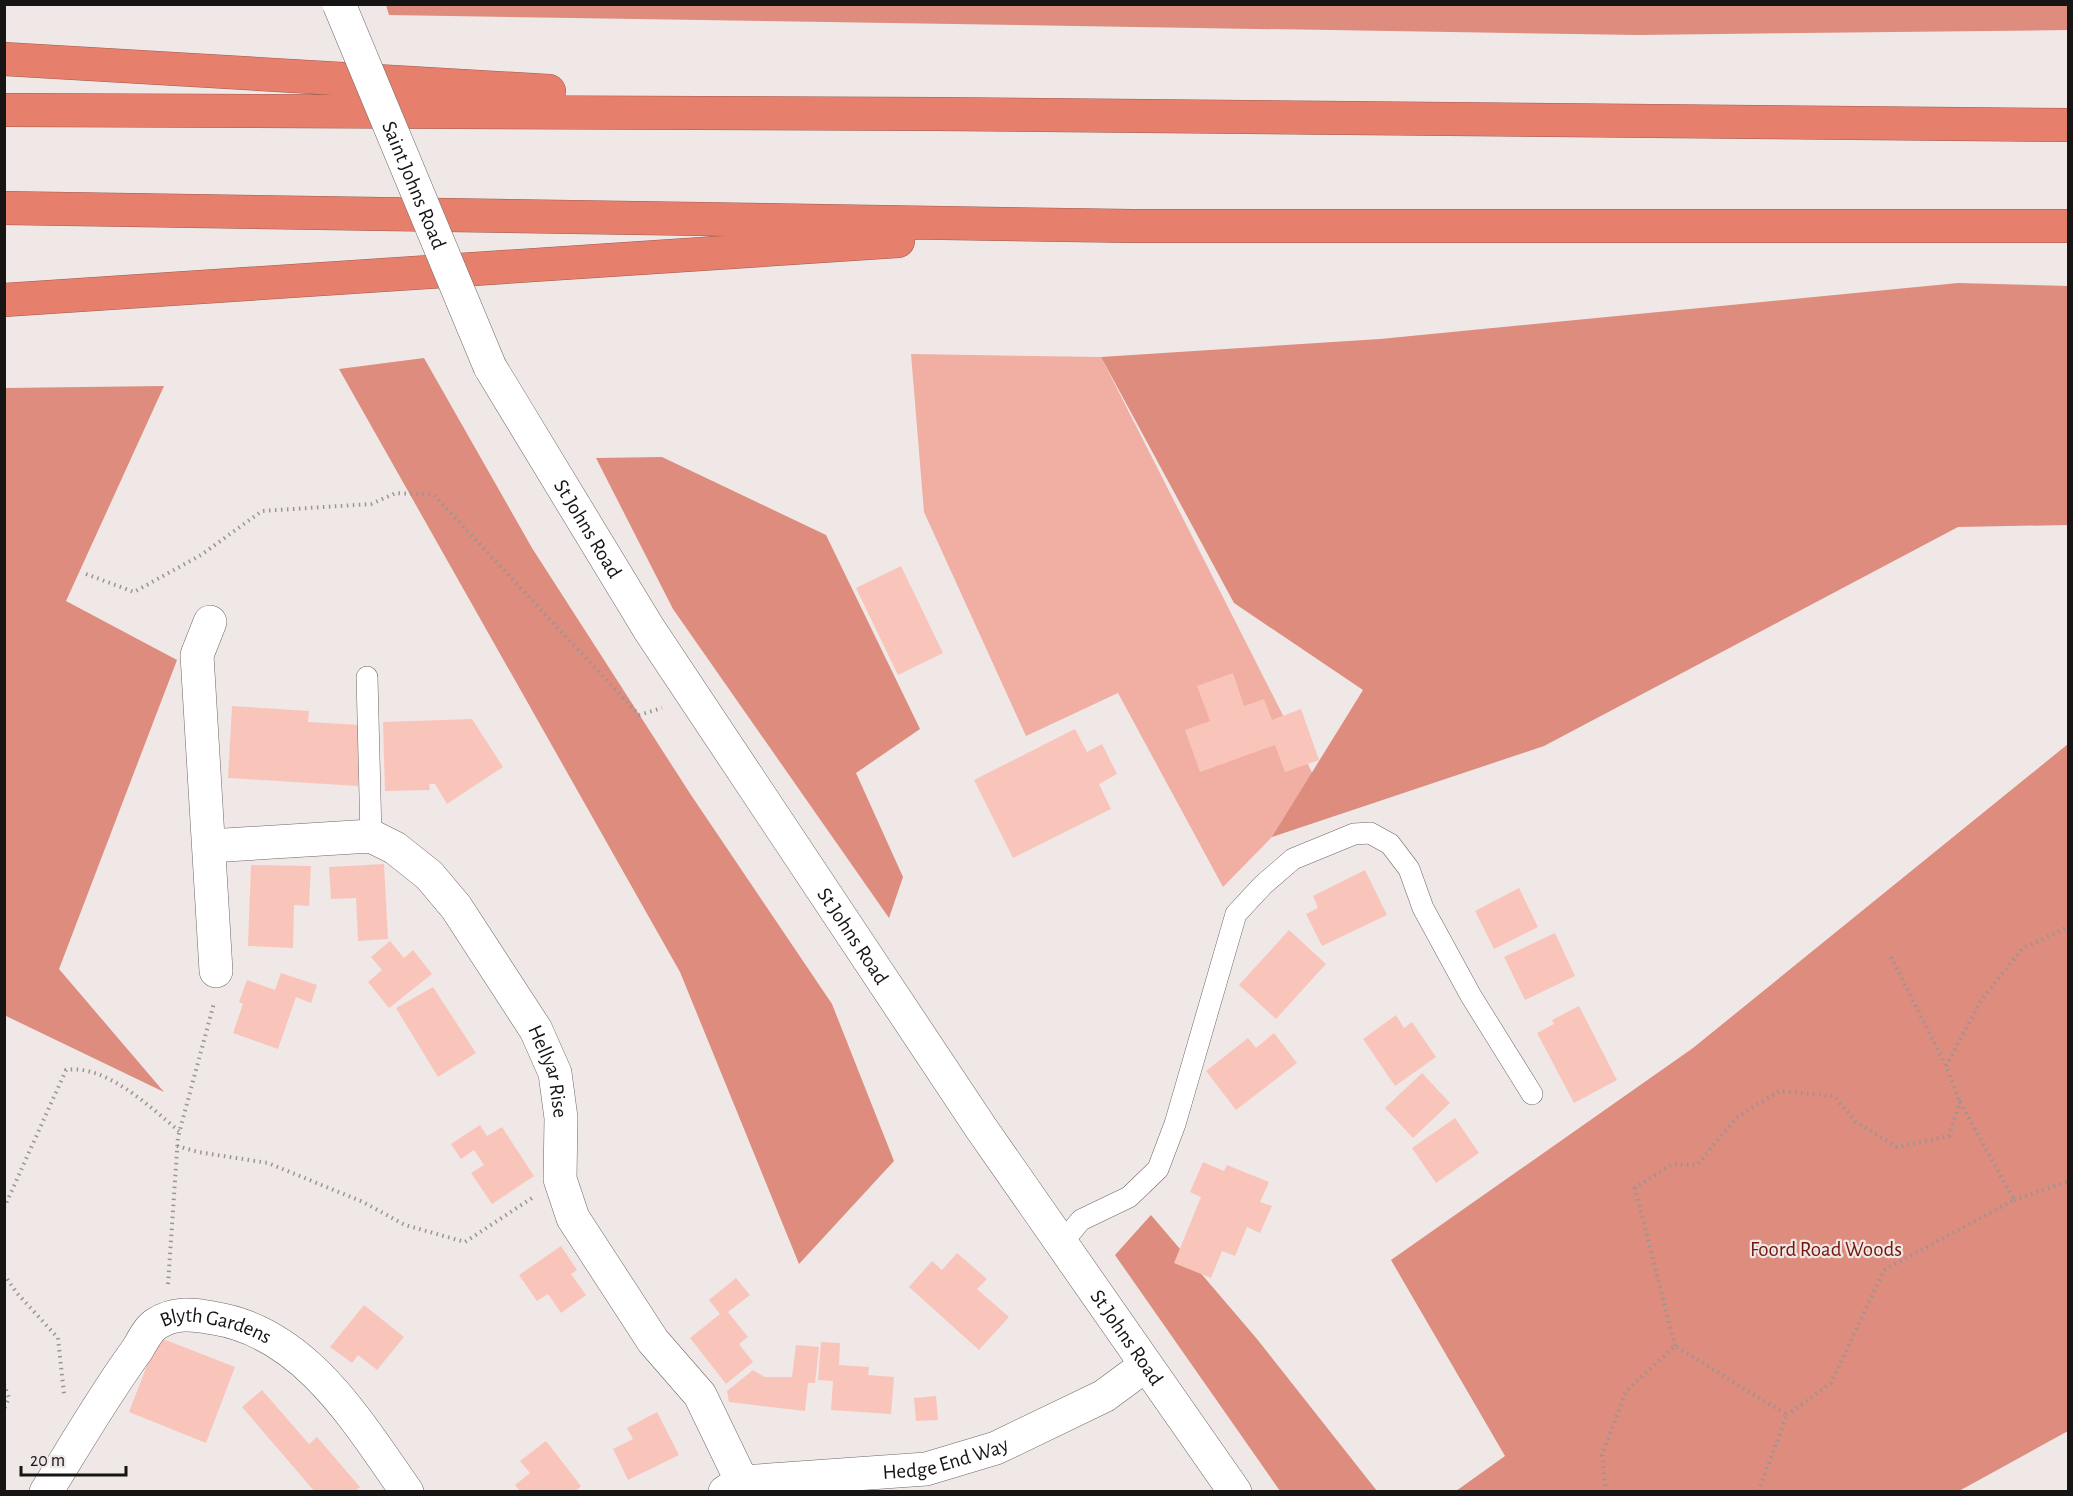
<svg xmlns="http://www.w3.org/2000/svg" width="2073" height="1496" font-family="'Alegreya Sans',sans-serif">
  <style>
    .green { fill: #f1aea2 }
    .forest { fill: #dd8c7d }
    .building { fill: #f9c5bb }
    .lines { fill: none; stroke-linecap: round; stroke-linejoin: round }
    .lane-casing { stroke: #6e6766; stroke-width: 22 }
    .street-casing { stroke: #6e6766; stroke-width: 34 }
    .secondary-casing { stroke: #6e6766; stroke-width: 34 }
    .highway-casing { stroke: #9e5a4e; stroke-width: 34 }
    .path { stroke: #9a9594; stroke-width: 4; stroke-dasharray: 1.5 4.5; stroke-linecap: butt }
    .lane { stroke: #fff; stroke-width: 21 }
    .street { stroke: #fff; stroke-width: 33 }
    .secondary { stroke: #fff; stroke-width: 33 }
    .highway { stroke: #e77f6d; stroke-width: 33 }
    .secondary-bridge-casing { stroke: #6e6766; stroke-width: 34; stroke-linecap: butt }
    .secondary-bridge { stroke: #fff; stroke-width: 33 }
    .labels { text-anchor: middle; stroke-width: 4.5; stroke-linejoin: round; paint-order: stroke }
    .street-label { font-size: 21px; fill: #171414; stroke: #efe8e6 }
    .park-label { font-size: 21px; fill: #76160a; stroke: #efe8e6 }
  </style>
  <rect width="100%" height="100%" fill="#efe8e6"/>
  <!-- green -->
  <path class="green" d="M911,354L1101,357L1328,804L1272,837L1223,887L1118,693L1026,736L924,512Z"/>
  <!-- forest -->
  <path class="forest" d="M2068,4V30L1638,35L389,15L386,5Z
    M1958,283L2068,286V525L1958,527L1544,746L1272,837L1363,690L1234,603L1101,357L1380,339Z
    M424,358L532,548L691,795L832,1004L894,1161L799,1264L680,972L339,369Z
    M164,386L66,601L177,660L59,969L164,1092L4,1015L5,388Z
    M662,457L826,535L920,729L856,773L903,877L889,918L673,609L596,458Z
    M2068,744V1431L1959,1491H1456L1505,1456L1391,1260L1693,1048Z
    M1151,1215L1257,1339L1377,1491H1280L1115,1255Z"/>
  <!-- building -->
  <path class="building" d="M901,566L943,653L898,675L856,588Z
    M1233,673L1244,706L1264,699L1272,720L1301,709L1319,760L1285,772L1275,745L1200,772L1185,730L1210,721L1197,686Z
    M232,706L309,711L308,722L361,725L358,786L228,778Z
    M472,719L503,767L447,804L435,784H429L430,790L385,791L383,722Z
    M1075,729L1087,752L1102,744L1117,774L1099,784L1111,809L1013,858L974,780Z
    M384,864L388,939L358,941L356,898L331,899L329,867Z
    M251,865L311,866L309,906L294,905L293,948L248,946Z
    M1365,870L1387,915L1322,946L1306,914L1318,908L1313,896Z
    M1519,888L1538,927L1494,949L1475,911Z
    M1289,930L1326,964L1276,1019L1239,985Z
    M1555,933L1575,976L1525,1000L1504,957Z
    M390,941L404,958L413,950L432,974L389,1008L368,982L382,970L371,957Z
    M281,973L317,985L311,1003L296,997L278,1049L233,1033L243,1004L239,1002L247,980L275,990Z
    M433,987L476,1053L438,1077L396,1008Z
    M1579,1006L1617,1080L1574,1103L1537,1033L1554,1024L1552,1020Z
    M1396,1015L1404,1028L1412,1022L1436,1057L1395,1086L1363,1039Z
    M1274,1033L1297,1063L1236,1110L1206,1071L1248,1038L1256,1048Z
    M1422,1073L1450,1103L1413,1138L1385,1108Z
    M1455,1118L1479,1153L1436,1183L1412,1148Z
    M480,1125L487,1136L502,1127L534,1176L492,1204L471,1173L484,1165L474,1150L461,1159L451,1144Z
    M1203,1162L1224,1171L1227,1165L1269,1182L1260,1202L1272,1206L1260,1233L1247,1227L1235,1256L1222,1251L1211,1278L1174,1263L1201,1197L1190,1192Z
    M561,1246L577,1270L571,1274L586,1295L561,1313L548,1294L537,1301L519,1275Z
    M957,1253L987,1279L977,1289L1009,1317L979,1350L909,1287L932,1261L942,1270Z
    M736,1278L750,1295L728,1312L748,1337L739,1344L753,1362L726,1384L690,1338L720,1314L709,1300Z
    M364,1305L404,1337L377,1370L358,1355L352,1363L330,1347Z
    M158,1337L235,1367L206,1443L129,1412Z
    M821,1342L840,1343L839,1365L869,1367L868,1375L894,1377L891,1414L831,1410L833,1381L818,1380Z
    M796,1345L819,1347L815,1383H808L805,1411L729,1402L727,1391L753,1370L765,1377H792Z
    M262,1390L309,1444L317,1437L360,1487L354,1492H315L242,1407Z
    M936,1396L938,1420L916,1421L914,1398Z
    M657,1412L679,1455L628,1480L613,1449L633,1439L627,1428Z
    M546,1441L581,1486L575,1492H521L515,1485L530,1473L520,1461Z"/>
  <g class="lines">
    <!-- lane casing -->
    <g class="lane-casing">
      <path id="lane" d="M367,677L371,836
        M1061,1244L1081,1220L1129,1197L1158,1169L1175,1124L1236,914L1263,885L1293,859L1354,834L1370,833L1390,844L1409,869L1423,908L1471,996L1532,1094"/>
    </g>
    <!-- street casing -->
    <g class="street-casing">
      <g id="street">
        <path d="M210,622L197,655L216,971"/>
        <path id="s1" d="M209,846L371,836L395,848L429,875L456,907L536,1030L555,1073L561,1118L560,1179L573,1218L653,1341L700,1395L742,1482"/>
        <path id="s2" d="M46,1492C76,1444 104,1395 137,1350C142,1342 148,1329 156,1324C174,1312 193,1314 213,1318C305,1332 357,1421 407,1492"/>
        <path id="s3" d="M725,1492L742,1482L926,1469L996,1448L1104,1396L1146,1365"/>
      </g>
    </g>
    <!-- secondary casing -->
    <g class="secondary-casing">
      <g id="secondary">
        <path id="s4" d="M490,367L649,629L981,1128L1235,1492"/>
      </g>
    </g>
    <!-- highway casing -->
    <g class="highway-casing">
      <path id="highway" d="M4,59L549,91
        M4,110L937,114L2068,125
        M4,208L1133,226H2068
        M4,300L898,241"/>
    </g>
    <!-- path -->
    <path class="path" d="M86,574L134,592L201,555L262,511L371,504L396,493L434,495L639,715L662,708
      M1891,957L1946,1066L1960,1102
      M1946,1066L1982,999L2022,949L2068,927
      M177,1146L198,1152L268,1163L363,1202L405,1225L465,1242L532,1198
      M2014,1200L2068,1181
      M4,1208L66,1070C106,1064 150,1107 179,1131
      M4,1274L16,1292L58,1338L64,1394
      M168,1284L178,1137L214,1003
      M1675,1346L1635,1188L1672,1164L1697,1165L1736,1118L1779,1091L1834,1096L1856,1122L1897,1147L1949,1136L1960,1102L2014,1200L1884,1270L1831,1383L1787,1415
      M4,1384L9,1398L4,1409
      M1606,1492L1602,1455L1626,1391L1675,1346L1787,1415L1758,1492"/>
    <!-- lane -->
    <use href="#lane" class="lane"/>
    <!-- street -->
    <use href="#street" class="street"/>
    <!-- secondary -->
    <use href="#secondary" class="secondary"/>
    <!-- highway -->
    <use href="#highway" class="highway"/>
    <!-- secondary-bridge casing -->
    <g class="secondary-bridge-casing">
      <g id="secondary-bridge">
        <path id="s5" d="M339,4L490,367"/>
      </g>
    </g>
    <!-- secondary-bridge -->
    <use href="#secondary-bridge" class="secondary-bridge"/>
  </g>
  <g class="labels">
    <!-- street labels -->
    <g class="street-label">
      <text dy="7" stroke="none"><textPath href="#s5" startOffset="196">Saint Johns Road</textPath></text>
      <text dy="7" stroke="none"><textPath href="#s4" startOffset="189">St Johns Road</textPath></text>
      <text dy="7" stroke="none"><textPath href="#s4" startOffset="675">St Johns Road</textPath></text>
      <text dy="7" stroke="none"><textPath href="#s1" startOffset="465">Hellyar Rise</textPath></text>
      <text dy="7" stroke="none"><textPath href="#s2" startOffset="264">Blyth Gardens</textPath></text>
      <text dy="7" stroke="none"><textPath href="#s4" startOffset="1161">St Johns Road</textPath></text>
      <text dy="7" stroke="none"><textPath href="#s3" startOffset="225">Hedge End Way</textPath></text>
    </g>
    <!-- park labels -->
    <g class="park-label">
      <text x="1826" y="1256">Foord Road Woods</text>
    </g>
  </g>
  <!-- border -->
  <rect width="2073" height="1496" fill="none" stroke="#171414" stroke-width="12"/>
  <!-- scale -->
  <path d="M21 1466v9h105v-9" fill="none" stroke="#171414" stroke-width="3"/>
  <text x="30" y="1466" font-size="18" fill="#171414" stroke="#efe8e6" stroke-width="4.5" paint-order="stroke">20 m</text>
</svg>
